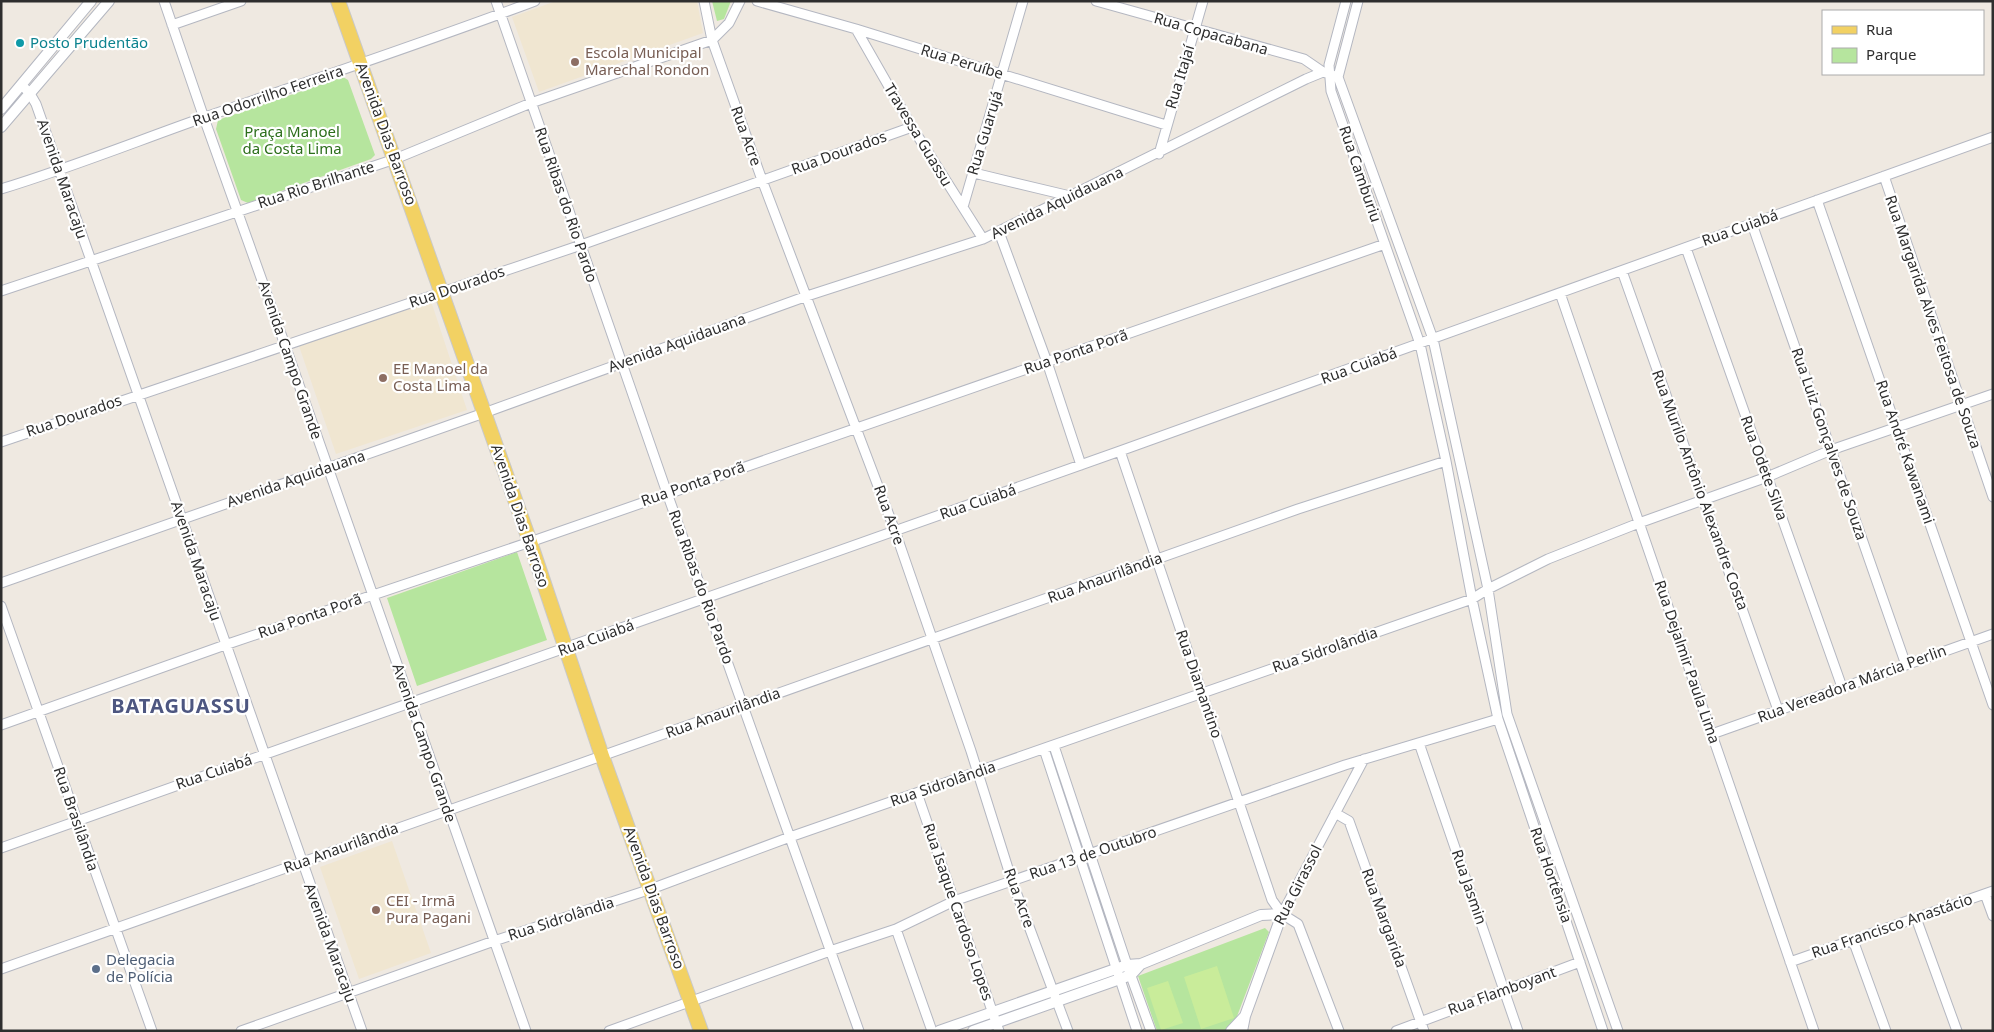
<svg xmlns="http://www.w3.org/2000/svg" width="1994" height="1032" font-family="'Noto Sans',sans-serif">
  <style>
    .education { fill: #f0e6d1 }
    .green { fill: #b6e59e }
    .pitch { fill: #c9ec9a }
    .lines { fill: none; stroke-linecap: round; stroke-linejoin: round }
    .minor-casing { stroke: #b4b7c1; stroke-width: 11 }
    .tertiary-casing { stroke: #b4b7c1; stroke-width: 12 }
    .primary-casing { stroke: #c9c9c9; stroke-width: 16 }
    .minor { stroke: #fff; stroke-width: 9 }
    .tertiary { stroke: #fff; stroke-width: 10 }
    .primary { stroke: #f2d163; stroke-width: 14 }
    .culture-dot { fill: #0f9aa8; stroke: #fff; stroke-width: 2 }
    .education-dot { fill: #8d6e63; stroke: #fff; stroke-width: 2 }
    .service-dot { fill: #5c6f8a; stroke: #fff; stroke-width: 2 }
    .labels { text-anchor: middle; stroke-width: 4.5; stroke-linejoin: round; paint-order: stroke }
    .street-label { font-size: 15px; fill: #2e2e2e; stroke: #fff }
    .culture-label { font-size: 15px; fill: #0d838f; stroke: #fff; text-anchor: start }
    .education-label { font-size: 15px; fill: #785e54; stroke: #fff; text-anchor: start }
    .park-label { font-size: 15px; fill: #2c6e1b; stroke: #fff }
    .service-label { font-size: 15px; fill: #4e5e75; stroke: #fff; text-anchor: start }
    .district-label { font-size: 20px; font-weight: bold; letter-spacing: 1px; fill: #4d5680; stroke: #fff }
  </style>
  <rect width="100%" height="100%" fill="#efe9e1"/>
  <!-- education -->
  <path class="education" d="M556,1H697L703,33L539,92L512,17Z
    M431,301L467,410L336,454L299,346Z
    M392,841L431,953L359,979L320,867Z"/>
  <!-- green -->
  <path class="green" d="M712,1H731L724,19L717,21Z
    M343,77L348,80L375,155L371,159L248,203L241,200L216,129L218,120Z
    M517,552L547,640L417,686L387,598Z
    M1265,928L1269,932L1236,1019L1226,1031H1157L1138,976Z"/>
  <!-- pitch -->
  <path class="pitch" d="M1217,966L1234,1018L1201,1029L1184,977Z
    M1168,981L1183,1023L1161,1030L1147,988Z"/>
  <g class="lines">
    <!-- minor casing -->
    <g class="minor-casing">
      <path id="minor" d="M164,1L204,118L285,345L526,1031
        M496,1L667,493L859,1031
        M704,1L712,40L762,180L895,531L971,751L1012,881L1068,1031
        M757,1L856,29L1166,125
        M1096,1L1304,59L1323,72
        M1346,1L1329,65L1331,91L1420,344L1446,461L1472,599L1498,719L1603,1031
        M1358,1L1338,77L1433,339L1488,589L1507,714L1618,1031
        M172,25L241,1
        M856,29L912,127L983,239
        M21,85L29,92L36,104L362,1031
        M1159,154L1203,1
        M974,173L1070,196
        M1884,176L1993,497
        M1,189C70,168 137,141 205,117C315,79 426,42 535,1
        M1817,200L1993,705
        M963,207L1023,1
        M1752,224L1906,665
        M999,232L1047,362L1081,465
        M1686,248L1842,687
        M1622,271L1778,710
        M1,291L395,159L531,103L712,40L729,23L740,1
        M1560,293L1814,1031
        M1,442L581,245L912,127
        M1120,451L1272,900L1282,914L1298,924L1339,1031
        M1,583L484,413L807,296L983,239L1306,79L1323,72L1338,77
        M1,606L152,1031
        M1,725L225,645L530,542L1385,244
        M1712,734L1993,634
        M1419,743L1518,1031
        M1054,746L1127,965L1151,1031
        M1044,749L1137,1031
        M917,793L999,1031
        M1335,813L1349,821L1424,1031
        M1,848L1120,451L1993,137
        M1985,894L1993,916
        M1282,914L1364,759
        M1916,918L1957,1031
        M896,929L932,1031
        M1853,940L1886,1031
        M1790,962L1993,891
        M1,969L1298,509L1446,461
        M241,1031L494,941L651,889L790,837L1472,599L1488,589L1548,559L1639,523L1767,477L1831,450L1993,394
        M609,1031L830,951L896,929L954,901L1345,765L1498,719
        M1396,1031L1580,962"/>
    </g>
    <!-- tertiary casing -->
    <g class="tertiary-casing">
      <path id="tertiary" d="M1,109L91,1
        M1,127L109,1
        M939,1031L1127,965L1141,964L1261,915L1282,914L1245,1016L1242,1031
        M973,1031L1131,975L1141,964
        M1231,1031L1245,1016"/>
    </g>
    <!-- primary casing -->
    <g class="primary-casing">
      <path id="primary" d="M338,1L530,542L602,756L701,1031"/>
    </g>
    <!-- minor -->
    <use href="#minor" class="minor"/>
    <!-- tertiary -->
    <use href="#tertiary" class="tertiary"/>
    <!-- primary -->
    <use href="#primary" class="primary"/>
  </g>
  <!-- markers -->
  <circle class="culture-dot" cx="20" cy="43" r="5"/>
  <g class="education-dot">
    <circle cx="575" cy="62" r="5"/>
    <circle cx="383" cy="378" r="5"/>
    <circle cx="376" cy="910" r="5"/>
  </g>
  <circle class="service-dot" cx="96" cy="969" r="5"/>
  <g class="labels">
    <!-- street labels -->
    <g class="street-label">
      <text transform="translate(1211 34) rotate(16)" y="5">Rua Copacabana</text>
      <text transform="translate(962 62) rotate(17)" y="5">Rua Peruíbe</text>
      <text transform="translate(1180 77) rotate(-73)" y="5">Rua Itajaí</text>
      <text transform="translate(268 96) rotate(-19)" y="5">Rua Odorrilho Ferreira</text>
      <text transform="translate(985 133) rotate(-73)" y="5">Rua Guarujá</text>
      <text transform="translate(386 134) rotate(70)" y="5">Avenida Dias Barroso</text>
      <text transform="translate(918 135) rotate(59)" y="5">Travessa Guassu</text>
      <text transform="translate(746 136) rotate(70)" y="5">Rua Acre</text>
      <text transform="translate(839 153) rotate(-20)" y="5">Rua Dourados</text>
      <text transform="translate(1360 174) rotate(71)" y="5">Rua Camburiu</text>
      <text transform="translate(62 179) rotate(71)" y="5">Avenida Maracaju</text>
      <text transform="translate(316 185) rotate(-18)" y="5">Rua Rio Brilhante</text>
      <text transform="translate(1057 203) rotate(-26)" y="5">Avenida Aquidauana</text>
      <text transform="translate(566 205) rotate(71)" y="5">Rua Ribas do Rio Pardo</text>
      <text transform="translate(1740 228) rotate(-20)" y="5">Rua Cuiabá</text>
      <text transform="translate(457 287) rotate(-19)" y="5">Rua Dourados</text>
      <text transform="translate(1933 322) rotate(71)" y="5">Rua Margarida Alves Feitosa de Souza</text>
      <text transform="translate(677 343) rotate(-20)" y="5">Avenida Aquidauana</text>
      <text transform="translate(1076 352) rotate(-19)" y="5">Rua Ponta Porã</text>
      <text transform="translate(290 360) rotate(71)" y="5">Avenida Campo Grande</text>
      <text transform="translate(1359 366) rotate(-20)" y="5">Rua Cuiabá</text>
      <text transform="translate(74 416) rotate(-19)" y="5">Rua Dourados</text>
      <text transform="translate(1829 444) rotate(71)" y="5">Rua Luiz Gonçalves de Souza</text>
      <text transform="translate(1905 452) rotate(71)" y="5">Rua André Kawanami</text>
      <text transform="translate(1764 468) rotate(70)" y="5">Rua Odete Silva</text>
      <text transform="translate(296 479) rotate(-19)" y="5">Avenida Aquidauana</text>
      <text transform="translate(693 484) rotate(-19)" y="5">Rua Ponta Porã</text>
      <text transform="translate(1700 490) rotate(70)" y="5">Rua Murilo Antônio Alexandre Costa</text>
      <text transform="translate(978 502) rotate(-19)" y="5">Rua Cuiabá</text>
      <text transform="translate(889 515) rotate(70)" y="5">Rua Acre</text>
      <text transform="translate(520 516) rotate(71)" y="5">Avenida Dias Barroso</text>
      <text transform="translate(196 561) rotate(71)" y="5">Avenida Maracaju</text>
      <text transform="translate(1105 578) rotate(-20)" y="5">Rua Anaurilândia</text>
      <text transform="translate(701 587) rotate(70)" y="5">Rua Ribas do Rio Pardo</text>
      <text transform="translate(310 616) rotate(-19)" y="5">Rua Ponta Porã</text>
      <text transform="translate(596 638) rotate(-20)" y="5">Rua Cuiabá</text>
      <text transform="translate(1325 650) rotate(-19)" y="5">Rua Sidrolândia</text>
      <text transform="translate(1687 662) rotate(71)" y="5">Rua Dejalmir Paula Lima</text>
      <text transform="translate(1199 684) rotate(71)" y="5">Rua Diamantino</text>
      <text transform="translate(1852 684) rotate(-20)" y="5">Rua Vereadora Márcia Perlin</text>
      <text transform="translate(723 713) rotate(-20)" y="5">Rua Anaurilândia</text>
      <text transform="translate(424 743) rotate(71)" y="5">Avenida Campo Grande</text>
      <text transform="translate(214 772) rotate(-19)" y="5">Rua Cuiabá</text>
      <text transform="translate(943 784) rotate(-19)" y="5">Rua Sidrolândia</text>
      <text transform="translate(76 819) rotate(71)" y="5">Rua Brasilândia</text>
      <text transform="translate(341 848) rotate(-20)" y="5">Rua Anaurilândia</text>
      <text transform="translate(1093 853) rotate(-19)" y="5">Rua 13 de Outubro</text>
      <text transform="translate(1551 875) rotate(71)" y="5">Rua Hortênsia</text>
      <text transform="translate(1298 885) rotate(-63)" y="5">Rua Girassol</text>
      <text transform="translate(1469 887) rotate(71)" y="5">Rua Jasmin</text>
      <text transform="translate(654 898) rotate(70)" y="5">Avenida Dias Barroso</text>
      <text transform="translate(1019 898) rotate(70)" y="5">Rua Acre</text>
      <text transform="translate(958 912) rotate(71)" y="5">Rua Isaque Cardoso Lopes</text>
      <text transform="translate(1384 918) rotate(70)" y="5">Rua Margarida</text>
      <text transform="translate(561 919) rotate(-18)" y="5">Rua Sidrolândia</text>
      <text transform="translate(1892 926) rotate(-19)" y="5">Rua Francisco Anastácio</text>
      <text transform="translate(330 943) rotate(70)" y="5">Avenida Maracaju</text>
      <text transform="translate(1502 991) rotate(-20)" y="5">Rua Flamboyant</text>
    </g>
    <!-- culture labels -->
    <g class="culture-label">
      <text x="30" y="48">Posto Prudentão</text>
    </g>
    <!-- education labels -->
    <g class="education-label">
      <text x="585" y="58">Escola Municipal<tspan x="585" dy="17">Marechal Rondon</tspan></text>
      <text x="393" y="374">EE Manoel da<tspan x="393" dy="17">Costa Lima</tspan></text>
      <text x="386" y="906">CEI - Irmã<tspan x="386" dy="17">Pura Pagani</tspan></text>
    </g>
    <!-- park labels -->
    <g class="park-label">
      <text x="292" y="137">Praça Manoel<tspan x="292" dy="17">da Costa Lima</tspan></text>
    </g>
    <!-- service labels -->
    <g class="service-label">
      <text x="106" y="965">Delegacia<tspan x="106" dy="17">de Polícia</tspan></text>
    </g>
    <!-- district labels -->
    <g class="district-label">
      <text x="181" y="713">BATAGUASSU</text>
    </g>
  </g>
  <!-- border -->
  <rect width="1994" height="1032" fill="none" stroke="#2e2e2e" stroke-width="5"/>
  <!-- legend -->
  <rect x="1822" y="10" width="162" height="65" fill="#ffffff" stroke="#ababab"/>
  <rect x="1832" y="26" width="25" height="8" fill="#f2d163" stroke="#ababab"/>
  <text x="1866" y="35" font-size="15" fill="#2e2e2e">Rua</text>
  <rect x="1832" y="48" width="25" height="15" fill="#b6e59e" stroke="#ababab"/>
  <text x="1866" y="60" font-size="15" fill="#2e2e2e">Parque</text>
</svg>
